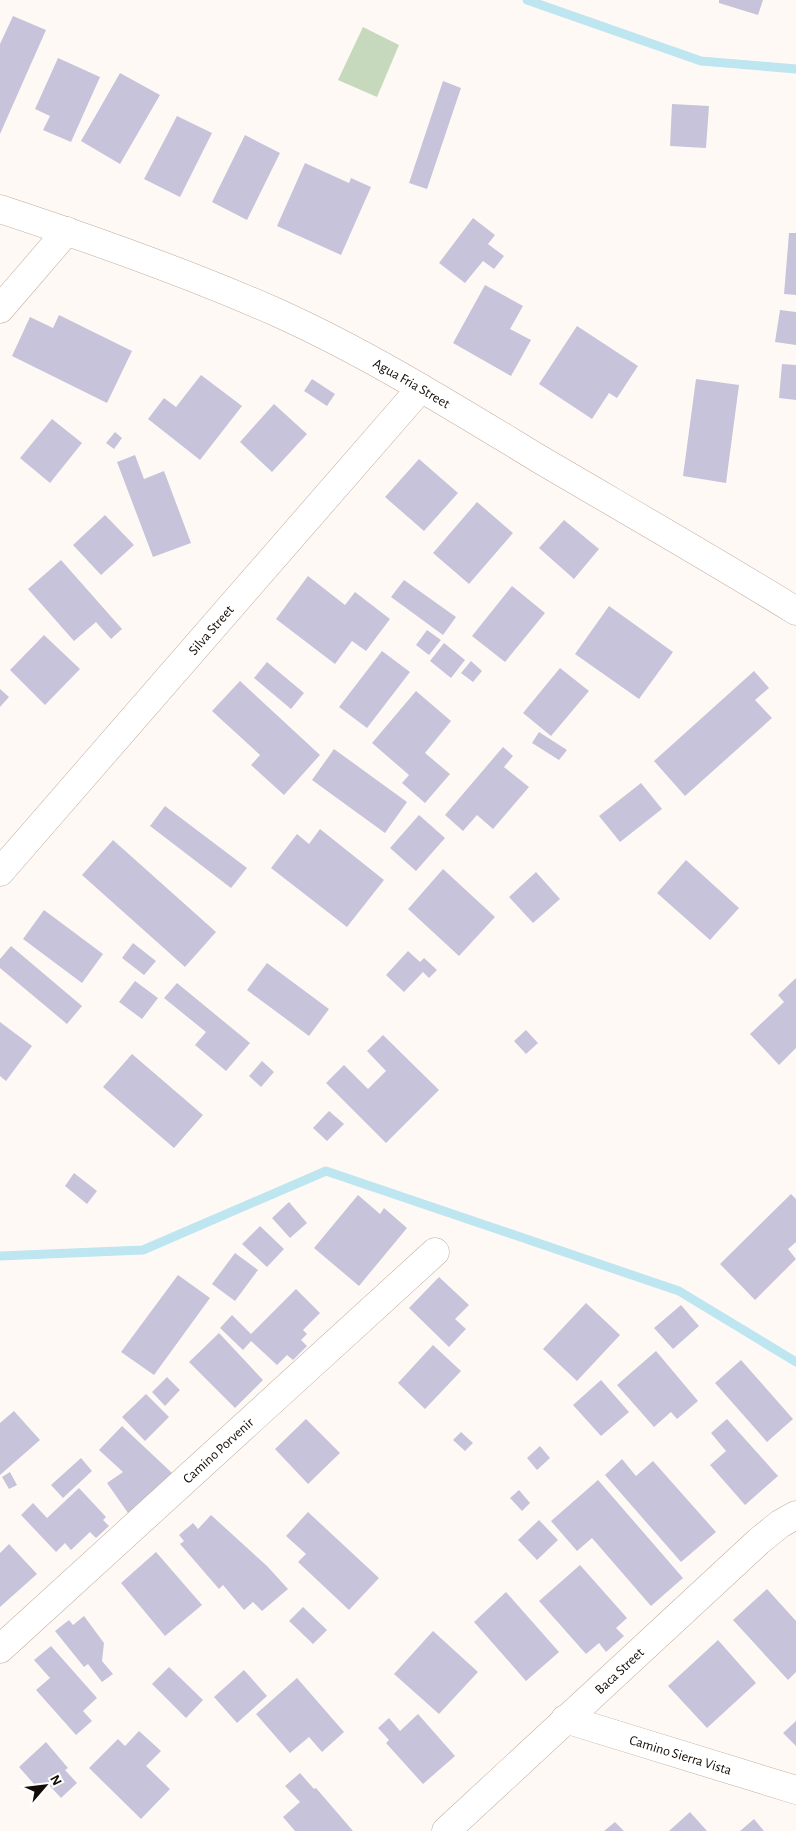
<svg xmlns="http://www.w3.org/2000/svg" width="796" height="1831" font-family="'Alegreya Sans',sans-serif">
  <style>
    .green { fill: #c6d9bd }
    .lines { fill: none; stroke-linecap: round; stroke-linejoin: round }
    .stream { stroke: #bde6f1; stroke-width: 9 }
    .building { fill: #c7c3db }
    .street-casing { stroke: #c3ac9e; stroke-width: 29 }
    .secondary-casing { stroke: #c3ac9e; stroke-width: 29 }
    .street { stroke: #fff; stroke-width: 28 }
    .secondary { stroke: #fff; stroke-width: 28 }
    .labels { text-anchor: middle; stroke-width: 4; stroke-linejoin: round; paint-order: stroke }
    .street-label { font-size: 14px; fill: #130c07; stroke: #fff }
  </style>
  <rect width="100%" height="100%" fill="#fff9f6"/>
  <!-- green -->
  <path class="green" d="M363,27L399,45L377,97L338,80Z"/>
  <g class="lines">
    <!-- stream -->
    <path class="stream" d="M527,0L701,61L796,69
      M0,1256L143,1250L326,1171L679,1291L796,1362"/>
  </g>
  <!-- building -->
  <path class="building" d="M719,0H763L758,15L719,3Z
    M13,16L46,30L0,134V44Z
    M58,58L100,77L71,142L43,130L50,116L35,109Z
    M120,73L160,95L120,164L81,141Z
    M443,81L461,88L427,189L409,183Z
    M672,104L709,106L706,148L670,146Z
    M177,116L212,133L180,197L144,179Z
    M245,135L280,153L247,220L212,202Z
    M305,163L349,183L351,178L371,187L341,255L277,226Z
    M473,218L495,235L488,244L504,256L494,269L483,261L465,283L439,263Z
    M789,233H796V295L784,294Z
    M485,285L523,306L510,329L531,340L511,376L453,343Z
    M780,310L796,312V345L775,342Z
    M59,315L132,351L107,403L12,356L30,317L53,328Z
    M577,326L638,366L617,398L609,393L592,419L539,384Z
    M782,364L796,365V400L779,398Z
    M201,375L242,406L200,460L148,419L164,398L176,407Z
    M312,379L335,394L327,406L304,391Z
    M696,379L739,385L726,483L683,476Z
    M274,404L307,434L272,472L240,442Z
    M52,419L82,443L50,483L20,458Z
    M115,432L122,438L114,449L106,443Z
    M135,455L144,479L164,471L191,543L153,557L117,462Z
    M419,459L458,493L424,531L385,497Z
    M477,502L513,533L469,584L433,553Z
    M105,515L134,545L101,575L73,545Z
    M564,520L599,549L574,579L539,548Z
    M61,560L122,629L111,639L96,622L74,641L28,589Z
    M308,576L345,605L355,592L390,619L366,651L352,641L335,664L276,619Z
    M404,580L456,617L443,635L391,597Z
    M512,586L545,613L505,662L472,636Z
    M609,606L673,652L639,699L575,654Z
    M427,630L441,640L429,655L416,645Z
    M44,635L80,669L45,705L10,670Z
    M444,643L465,660L451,678L430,661Z
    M382,651L410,672L367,728L339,707Z
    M471,661L482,671L473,682L461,673Z
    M267,662L304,693L291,709L254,678Z
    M560,668L589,691L551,736L523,713Z
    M754,671L769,688L755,700L772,718L685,796L654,761Z
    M240,681L320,755L284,795L251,765L260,755L212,711Z
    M0,689L9,697L0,707Z
    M416,691L451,721L425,753L450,774L425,803L402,783L409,775L372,743Z
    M539,732L567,750L559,760L532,743Z
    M503,747L513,756L504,767L529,787L493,829L477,815L463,831L445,815Z
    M334,749L407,802L385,833L312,780Z
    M641,783L662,809L620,842L599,816Z
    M165,806L247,868L231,888L150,826Z
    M419,815L445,838L416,871L390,848Z
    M320,829L384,880L347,927L271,868L297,834L309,844Z
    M113,840L216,932L185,967L82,875Z
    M686,860L739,908L710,940L657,893Z
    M443,869L495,917L459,956L408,909Z
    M536,872L560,899L533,923L509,897Z
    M44,910L103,954L82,983L23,939Z
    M133,943L156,961L144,975L122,958Z
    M11,946L82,1006L67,1024L0,968V959Z
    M408,951L420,962L424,958L437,970L429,978L423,972L404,992L386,975Z
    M267,963L329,1009L309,1036L247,990Z
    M796,978V1048L779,1065L750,1034L784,1002L778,995Z
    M135,981L158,998L142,1019L119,1002Z
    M177,983L250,1043L226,1071L195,1045L206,1032L164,998Z
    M0,1022L32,1046L6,1081L0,1076Z
    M526,1030L538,1043L526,1054L514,1041Z
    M383,1035L439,1090L386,1143L326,1083L344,1065L368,1089L386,1071L367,1051Z
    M132,1054L203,1115L174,1148L103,1087Z
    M262,1061L274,1072L261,1087L249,1076Z
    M329,1111L344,1124L327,1141L313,1128Z
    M74,1173L97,1191L87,1204L65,1186Z
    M791,1194L796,1199V1242L788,1249L796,1259L755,1300L720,1264Z
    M358,1195L380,1214L384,1208L407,1228L359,1286L314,1248Z
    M289,1202L307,1223L290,1238L272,1218Z
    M260,1226L284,1249L267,1267L242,1244Z
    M235,1253L258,1270L235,1301L212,1284Z
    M178,1275L210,1298L154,1375L121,1352Z
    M439,1277L469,1305L455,1319L466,1329L449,1347L409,1308Z
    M296,1289L320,1313L303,1330L307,1334L301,1340L307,1346L293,1360L287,1355L277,1365L251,1341L243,1350L220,1328L232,1315L251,1334Z
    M586,1303L620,1335L577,1381L543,1349Z
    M681,1305L699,1326L673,1349L654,1328Z
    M219,1333L263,1380L235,1408L189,1362Z
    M433,1345L461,1371L425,1409L398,1383Z
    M656,1351L698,1401L677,1419L671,1412L654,1427L617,1385Z
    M741,1360L793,1419L767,1442L715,1383Z
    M167,1377L180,1390L165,1406L152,1392Z
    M601,1380L629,1412L601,1436L573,1405Z
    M146,1394L169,1417L145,1441L122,1417Z
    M14,1411L40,1440L0,1475V1423Z
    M306,1419L340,1453L308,1484L275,1449Z
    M727,1419L778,1476L745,1505L710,1465L726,1451L711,1433Z
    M122,1426L172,1473L151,1496L128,1513L107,1483L123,1472L99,1450Z
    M461,1432L473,1443L465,1451L453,1440Z
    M540,1446L550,1458L537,1470L527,1458Z
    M81,1458L92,1471L63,1498L51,1485Z
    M622,1459L636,1476L653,1461L716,1532L681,1562L605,1475Z
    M10,1472L17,1485L9,1489L2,1477Z
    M598,1480L683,1578L651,1606L592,1538L577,1551L551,1521Z
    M79,1488L106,1517L103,1520L109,1526L96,1538L90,1532L71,1550L65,1543L56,1552L21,1515L33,1503L47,1518Z
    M519,1490L530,1503L522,1511L510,1498Z
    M308,1512L379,1578L349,1610L298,1562L306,1554L286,1536Z
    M211,1515L267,1566L288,1589L262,1611L253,1602L244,1610L223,1585L219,1589L180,1544L184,1541L179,1535L193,1523L198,1529Z
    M539,1520L558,1540L537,1560L518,1540Z
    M9,1544L37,1574L0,1607V1553Z
    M156,1552L202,1605L165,1636L121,1583Z
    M580,1565L627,1618L616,1628L624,1636L606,1652L599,1643L586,1654L539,1601Z
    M767,1589L796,1621V1672L788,1680L733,1620Z
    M506,1592L559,1652L526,1681L474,1622Z
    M303,1607L327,1630L313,1644L289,1621Z
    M84,1616L104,1643L102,1661L113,1674L102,1682L88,1664L84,1667L55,1631L69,1620L73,1625Z
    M433,1631L478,1672L439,1714L394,1674Z
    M718,1640L756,1683L707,1728L668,1686Z
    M51,1646L97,1698L83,1711L92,1721L76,1735L36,1690L50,1678L34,1660Z
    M169,1667L203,1700L186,1718L152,1684Z
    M244,1670L267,1696L237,1723L214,1697Z
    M297,1678L344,1732L322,1752L309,1737L290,1753L256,1714Z
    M418,1714L455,1756L423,1784L386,1743L389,1740L378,1728L389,1718L400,1731Z
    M796,1721V1746L783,1733Z
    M139,1731L161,1751L146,1766L170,1789L141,1819L89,1768L118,1739L125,1746Z
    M46,1742L68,1768L65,1770L77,1783L61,1798L49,1785L41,1792L19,1767Z
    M300,1773L314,1789L316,1788L353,1831H295L283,1817L300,1802L285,1786Z
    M690,1812L707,1831H669Z
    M754,1819L764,1831H740Z
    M615,1822L624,1831H604Z"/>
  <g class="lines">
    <!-- street casing -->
    <g class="street-casing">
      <g id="street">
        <path d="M0,309L67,231"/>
        <path id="s1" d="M0,872L421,388"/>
        <path id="s2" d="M0,1649L435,1252"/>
        <path id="s3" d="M565,1719L796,1790"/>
      </g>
    </g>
    <!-- secondary casing -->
    <g class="secondary-casing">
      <g id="secondary">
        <path id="s4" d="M0,209C94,240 188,273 278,313C369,354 455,408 541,460C626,510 712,559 796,611"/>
        <path id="s5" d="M446,1831L759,1541L780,1524L796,1515"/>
      </g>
    </g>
    <!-- street -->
    <use href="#street" class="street"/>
    <!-- secondary -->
    <use href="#secondary" class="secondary"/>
  </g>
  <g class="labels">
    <!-- street labels -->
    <g class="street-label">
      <text dy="5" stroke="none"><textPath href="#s4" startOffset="448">Agua Fria Street</textPath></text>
      <text dy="5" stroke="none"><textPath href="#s1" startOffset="321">Silva Street</textPath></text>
      <text dy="5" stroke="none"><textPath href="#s2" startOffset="295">Camino Porvenir</textPath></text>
      <text dy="5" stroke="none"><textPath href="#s5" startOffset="236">Baca Street</textPath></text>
      <text dy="5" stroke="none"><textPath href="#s3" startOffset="121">Camino Sierra Vista</textPath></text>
    </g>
  </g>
  <!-- north arrow -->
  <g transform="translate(45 1786) rotate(62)" stroke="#ffffff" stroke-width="4" paint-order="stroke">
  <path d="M0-4L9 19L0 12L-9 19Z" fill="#130c07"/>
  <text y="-8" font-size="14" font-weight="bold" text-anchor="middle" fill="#130c07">N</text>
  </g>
</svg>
